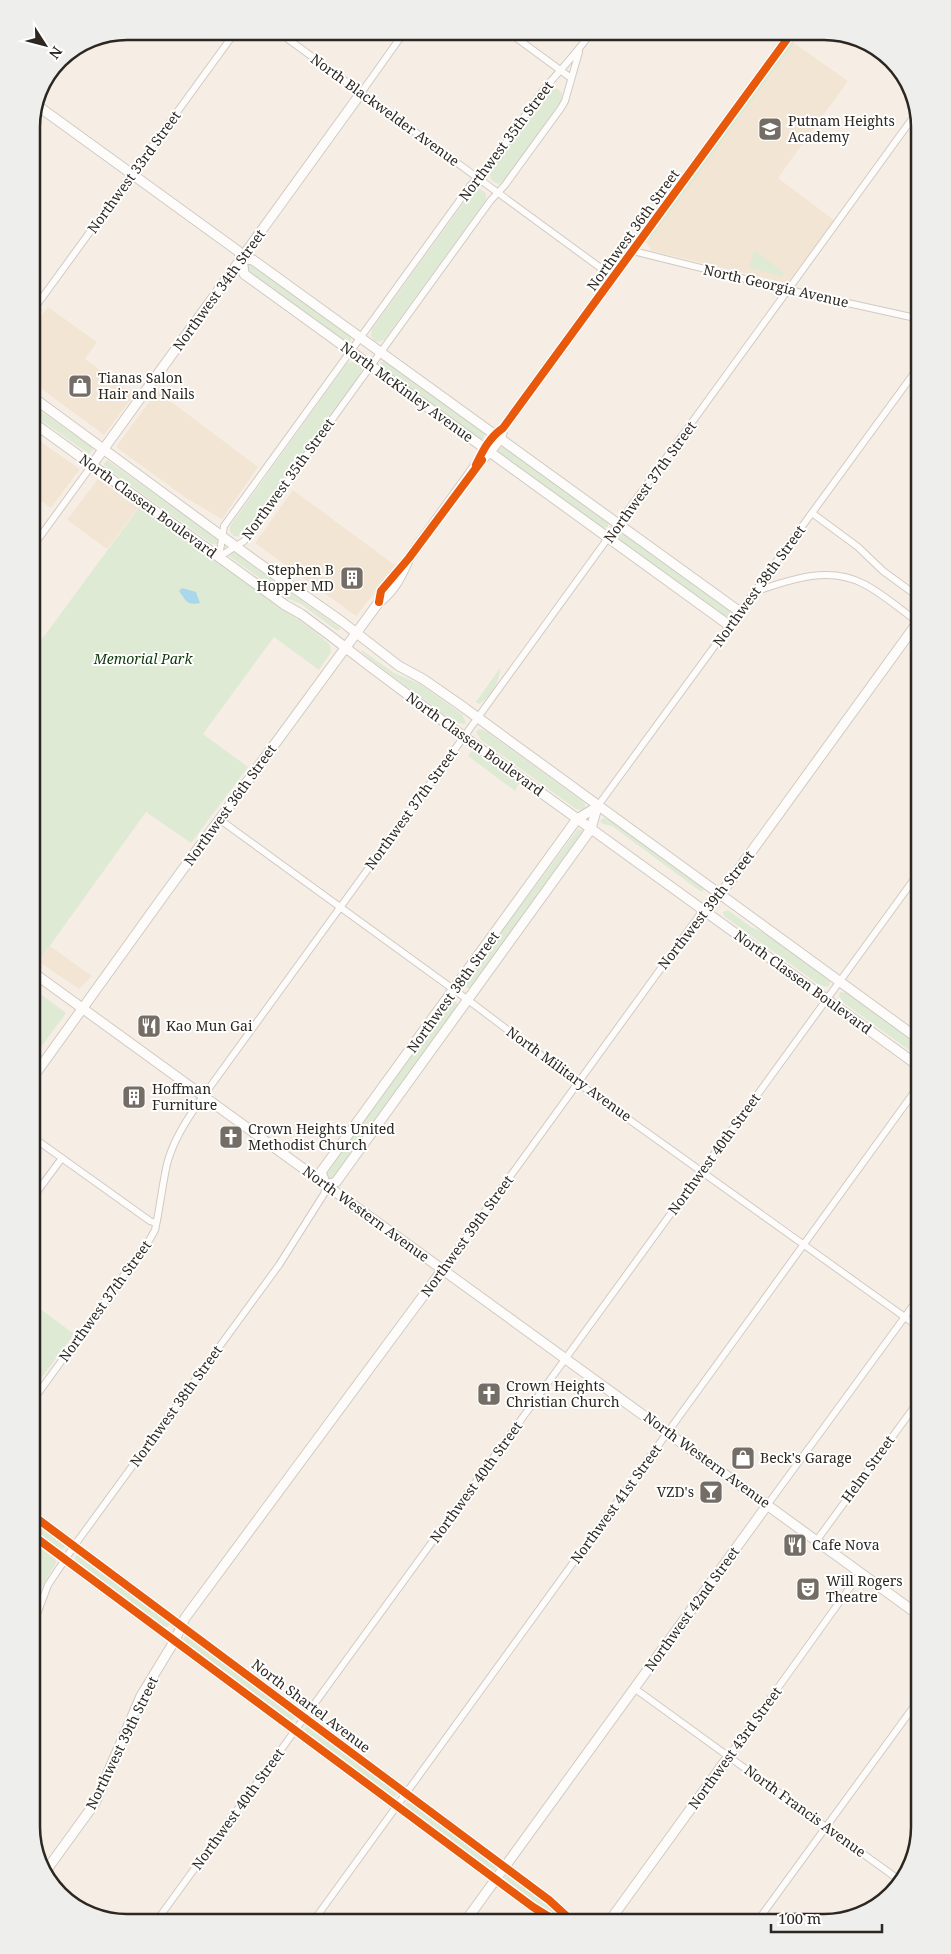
<svg xmlns="http://www.w3.org/2000/svg" width="951" height="1954" font-family="'Noto Serif',serif">
  <style>
    .built { fill: #f3e5d4 }
    .green { fill: #deead4 }
    .water { fill: #aad8eb }
    .lines { fill: none; stroke-linecap: round; stroke-linejoin: round }
    .street-casing { stroke: #d0cac3; stroke-width: 8 }
    .secondary-casing { stroke: #d0cac3; stroke-width: 11 }
    .street { stroke: #fefcfb; stroke-width: 6 }
    .secondary { stroke: #fefcfb; stroke-width: 9 }
    .cycleway-casing { stroke: #fff; stroke-width: 11 }
    .cycleway { stroke: #e8590c; stroke-width: 8 }
    .labels { text-anchor: middle; stroke-width: 4; stroke-linejoin: round; paint-order: stroke }
    .street-label { font-size: 14px; fill: #2c2720; stroke: #fff }
    .poi-label { font-size: 14px; fill: #2c2720; stroke: #fff; text-anchor: start }
    .park-label { font-size: 14px; font-style: italic; fill: #0c3808; stroke: #fff }
    .rim { fill: none; stroke: #2c2720; stroke-width: 2.5 }
  </style>
  <rect width="100%" height="100%" fill="#f6eee5"/>
  <!-- built -->
  <path class="built" d="M791,41L848,81L778,178L834,220L789,281L786,283L652,251L646,242L648,237Z
    M48,307L97,342L85,359L134,395L104,435L31,381V330Z
    M157,391L258,467L222,519L186,498L116,447Z
    M31,435L80,469L51,508L31,494Z
    M98,479L138,508L107,549L67,520Z
    M293,490L396,566L356,616L255,543Z
    M50,946L92,976L79,989L39,962Z"/>
  <!-- green -->
  <path class="green" d="M792,39L794,43L650,240L649,238Z
    M553,89H558L562,93L561,101L507,178L499,184C492,182 489,178 490,171L548,91Z
    M479,188L486,193V200L385,339L379,342L374,341L371,336L372,329L472,191Z
    M754,250L783,272L782,276L749,268Z
    M250,263L351,336V341L346,343L246,271V264Z
    M384,360L387,361L484,432V438L479,440L380,368V363Z
    M352,362L360,364L362,369L361,374L243,535C235,539 228,534 230,526L347,363Z
    M31,404L92,447L93,449L89,454L31,413Z
    M503,446L608,522V527L602,528L499,454L498,450Z
    M107,460L217,538L220,544H212L105,467L104,464Z
    M140,506L314,631L330,645L331,652L319,670L274,637L203,734L248,767L191,843L146,812L36,965L31,962V654Z
    M624,532L729,609L731,614L726,618L618,540L619,535Z
    M233,551L339,627L340,630H336L301,604L289,599L230,557L228,553Z
    M362,650L394,673L420,684L462,714L466,723L464,724L455,722L371,660L361,651Z
    M500,668C500,681 491,697 479,704L476,702Z
    M479,729L486,731L581,800L585,804V810L576,809L481,740L476,732Z
    M473,749L519,783L515,791L468,756Z
    M603,818L609,819L702,887L704,891H700L612,826L603,824L600,821Z
    M578,829L582,830L584,834L472,988H466L465,981Z
    M728,910L751,927L765,933L826,977L830,982L829,986L826,987L818,984L724,916L723,912Z
    M31,987L66,1013L31,1061Z
    M840,992L847,993L920,1045V1058L844,1003L839,996Z
    M452,1001L456,1002L459,1007L334,1178L328,1179L325,1175L327,1171Z
    M31,1302L74,1334L31,1392Z
    M31,1519L66,1546L62,1549L57,1548L31,1529Z
    M31,1539L55,1557L56,1563L37,1595L31,1615Z
    M78,1553L171,1623L167,1627L162,1626L76,1561L75,1558Z
    M185,1636L195,1640L296,1717L294,1719L290,1721L187,1645L183,1639Z
    M308,1724L398,1792L394,1798L303,1731Z
    M409,1800L497,1865L494,1871L404,1806Z
    M508,1874L549,1904L558,1916L545,1910L503,1879Z"/>
  <!-- water -->
  <path class="water" d="M182,588L196,592L200,603C186,606 186,600 179,591Z"/>
  <g class="lines">
    <!-- street casing -->
    <g class="street-casing">
      <path id="street" d="M277,31L613,277
        M507,31L571,78
        M866,45L893,65
        M361,93L405,31
        M633,251L789,290L920,319
        M31,313L236,31
        M812,513L858,547L883,571L920,598
        M31,549L92,465
        M219,557L224,526L470,186C500,157 520,120 545,88C561,69 578,52 592,31
        M219,557L244,541L491,200L505,185L561,108L565,101L579,52
        M754,592C789,580 828,565 864,584C883,594 900,609 918,622
        M597,807L920,365
        M219,819L468,1000L578,1083L920,1328
        M31,1136L150,1221L156,1223
        M31,1200L62,1158
        M443,1269L704,909
        M31,1403L150,1239L155,1230C160,1208 162,1186 167,1164C173,1141 186,1121 199,1102L917,112
        M768,1504L920,1296
        M817,1540L920,1399
        M911,1609L920,1597
        M31,1630L48,1585L74,1546L279,1265L324,1194L326,1185
        M634,1688L902,1882
        M729,1756L861,1572
        M155,1923L920,871
        M312,1923L920,1084
        M756,1923L920,1698"/>
    </g>
    <!-- secondary casing -->
    <g class="secondary-casing">
      <path id="secondary" d="M38,106L238,251L242,258L244,274L730,626
        M242,258L253,260L740,612
        M31,396L257,562L341,621L399,666L423,679L459,704L920,1040
        M31,421L285,605L301,614L328,634L368,665L463,736L920,1067
        M92,465L361,93
        M476,465C483,450 489,438 503,428L793,31
        M379,602L381,591L409,558L476,465L490,452L500,439L502,433
        M597,807L591,829L336,1182L326,1185L321,1172L577,819Z
        M704,909L720,895L920,619
        M31,971L920,1616
        M31,1080L167,891L379,602C394,591 402,575 409,558
        M31,1514L549,1900L574,1923
        M31,1534L533,1907L559,1923
        M45,1872L95,1803L141,1696L175,1640L185,1618L443,1269
        M464,1923L768,1504
        M608,1923L729,1756"/>
    </g>
    <!-- street -->
    <use href="#street" class="street"/>
    <!-- secondary -->
    <use href="#secondary" class="secondary"/>
    <!-- cycleway casing -->
    <g class="cycleway-casing">
      <path id="cycleway" d="M476,465C483,450 489,438 503,428L793,31
        M379,602L381,591L409,558L482,460
        M31,1514L549,1900L574,1923
        M31,1534L533,1907L559,1923"/>
    </g>
    <!-- cycleway -->
    <use href="#cycleway" class="cycleway"/>
  </g>
  <!-- icons -->
  <defs>
    <g id="school-square" transform="scale(1.25)"><rect x="-9" y="-9" width="18" height="18" rx="4" fill="#736d65" stroke="#fff"/><path d="M0-5L7-2L0 1L-7-2ZM-4 1L0 2.5L4 1V4Q0 6-4 4Z" fill="#fff"/></g>
    <g id="shop-square" transform="scale(1.25)"><rect x="-9" y="-9" width="18" height="18" rx="4" fill="#736d65" stroke="#fff"/><path d="M-5-2.5h2.3a2.7 3.5 0 0 1 5.4 0H5L5.5 6h-11ZM-1.5-2.5h3a1.5 2.3 0 0 0-3 0Z" fill="#fff"/></g>
    <g id="building-square" transform="scale(1.25)"><rect x="-9" y="-9" width="18" height="18" rx="4" fill="#736d65" stroke="#fff"/><path d="M-4-6H4V6H1V3H-1V6H-4ZM-2.5-4.3h1.7v1.8h-1.7ZM.8-4.3h1.7v1.8H.8ZM-2.5-1h1.7V.8h-1.7ZM.8-1h1.7V.8H.8Z" fill="#fff"/></g>
    <g id="restaurant-square" transform="scale(1.25)"><rect x="-9" y="-9" width="18" height="18" rx="4" fill="#736d65" stroke="#fff"/><path d="M-5-6h1v4h1v-4h1v4h1v-4h1v5L-1.5 .5V6h-2V.5L-5-1ZM5-6V6H3V1.5H1.5Q1.5-4 5-6Z" fill="#fff"/></g>
    <g id="church-square" transform="scale(1.25)"><rect x="-9" y="-9" width="18" height="18" rx="4" fill="#736d65" stroke="#fff"/><path d="M-1.2-6h2.4v3.5h3.3v2.4h-3.3V6h-2.4V-.1h-3.3v-2.4h3.3Z" fill="#fff"/></g>
    <g id="bar-square" transform="scale(1.25)"><rect x="-9" y="-9" width="18" height="18" rx="4" fill="#736d65" stroke="#fff"/><path d="M-6-5H6L.8 .8V4.5H3.5V6h-7V4.5H-.8V.8Z" fill="#fff"/></g>
    <g id="theatre-square" transform="scale(1.25)"><rect x="-9" y="-9" width="18" height="18" rx="4" fill="#736d65" stroke="#fff"/><path d="M-5-5.5Q0-4 5-5.5V0Q5 5 0 6Q-5 5-5 0ZM-3.3-2.5H-1v1.5H-3.3ZM1-2.5H3.3v1.5H1ZM-2.8 1Q0 5.5 2.8 1Z" fill="#fff"/></g>
  </defs>
  <g fill-rule="evenodd">
    <use href="#school-square" x="770" y="129"/>
    <use href="#shop-square" x="80" y="386"/>
    <use href="#building-square" x="352" y="578"/>
    <use href="#restaurant-square" x="149" y="1026"/>
    <use href="#building-square" x="134" y="1097"/>
    <use href="#church-square" x="231" y="1137"/>
    <use href="#church-square" x="489" y="1394"/>
    <use href="#shop-square" x="743" y="1458"/>
    <use href="#bar-square" x="711" y="1492"/>
    <use href="#restaurant-square" x="795" y="1545"/>
    <use href="#theatre-square" x="808" y="1589"/>
  </g>
  <g class="labels">
    <!-- street labels -->
    <g class="street-label">
      <text transform="translate(385 110) rotate(36)" y="5">North Blackwelder Avenue</text>
      <text transform="translate(506 141) rotate(-53)" y="5">Northwest 35th Street</text>
      <text transform="translate(134 172) rotate(-54)" y="5">Northwest 33rd Street</text>
      <text transform="translate(633 230) rotate(-54)" y="5">Northwest 36th Street</text>
      <text transform="translate(776 286) rotate(13)" y="5">North Georgia Avenue</text>
      <text transform="translate(219 290) rotate(-54)" y="5">Northwest 34th Street</text>
      <text transform="translate(407 392) rotate(36)" y="5">North McKinley Avenue</text>
      <text transform="translate(288 479) rotate(-54)" y="5">Northwest 35th Street</text>
      <text transform="translate(650 482) rotate(-54)" y="5">Northwest 37th Street</text>
      <text transform="translate(148 506) rotate(36)" y="5">North Classen Boulevard</text>
      <text transform="translate(759 586) rotate(-54)" y="5">Northwest 38th Street</text>
      <text transform="translate(475 744) rotate(36)" y="5">North Classen Boulevard</text>
      <text transform="translate(230 805) rotate(-54)" y="5">Northwest 36th Street</text>
      <text transform="translate(411 809) rotate(-54)" y="5">Northwest 37th Street</text>
      <text transform="translate(706 910) rotate(-52)" y="5">Northwest 39th Street</text>
      <text transform="translate(803 982) rotate(36)" y="5">North Classen Boulevard</text>
      <text transform="translate(453 992) rotate(-54)" y="5">Northwest 38th Street</text>
      <text transform="translate(569 1074) rotate(36)" y="5">North Military Avenue</text>
      <text transform="translate(714 1154) rotate(-54)" y="5">Northwest 40th Street</text>
      <text transform="translate(366 1214) rotate(36)" y="5">North Western Avenue</text>
      <text transform="translate(467 1236) rotate(-54)" y="5">Northwest 39th Street</text>
      <text transform="translate(105 1301) rotate(-54)" y="5">Northwest 37th Street</text>
      <text transform="translate(176 1406) rotate(-54)" y="5">Northwest 38th Street</text>
      <text transform="translate(707 1460) rotate(36)" y="5">North Western Avenue</text>
      <text transform="translate(868 1469) rotate(-54)" y="5">Helm Street</text>
      <text transform="translate(476 1482) rotate(-54)" y="5">Northwest 40th Street</text>
      <text transform="translate(616 1504) rotate(-54)" y="5">Northwest 41st Street</text>
      <text transform="translate(692 1609) rotate(-54)" y="5">Northwest 42nd Street</text>
      <text transform="translate(311 1706) rotate(37)" y="5">North Shartel Avenue</text>
      <text transform="translate(122 1743) rotate(-64)" y="5">Northwest 39th Street</text>
      <text transform="translate(735 1748) rotate(-54)" y="5">Northwest 43rd Street</text>
      <text transform="translate(238 1809) rotate(-54)" y="5">Northwest 40th Street</text>
      <text transform="translate(805 1811) rotate(36)" y="5">North Francis Avenue</text>
    </g>
    <!-- poi labels -->
    <g class="poi-label">
      <text x="788" y="126">Putnam Heights<tspan x="788" dy="16">Academy</tspan></text>
      <text x="98" y="383">Tianas Salon<tspan x="98" dy="16">Hair and Nails</tspan></text>
      <text x="334" y="575" text-anchor="end">Stephen B<tspan x="334" dy="16">Hopper MD</tspan></text>
      <text x="166" y="1031">Kao Mun Gai</text>
      <text x="152" y="1094">Hoffman<tspan x="152" dy="16">Furniture</tspan></text>
      <text x="248" y="1134">Crown Heights United<tspan x="248" dy="16">Methodist Church</tspan></text>
      <text x="506" y="1391">Crown Heights<tspan x="506" dy="16">Christian Church</tspan></text>
      <text x="760" y="1463">Beck's Garage</text>
      <text x="694" y="1497" text-anchor="end">VZD's</text>
      <text x="812" y="1550">Cafe Nova</text>
      <text x="826" y="1586">Will Rogers<tspan x="826" dy="16">Theatre</tspan></text>
    </g>
    <!-- park labels -->
    <g class="park-label">
      <text x="143" y="664">Memorial Park</text>
    </g>
  </g>
  <!-- crop -->
  <path d="M0 0H951V1954H0ZM127 40H824A87 87 0 0 1 911 127V1827A87 87 0 0 1 824 1914H127A87 87 0 0 1 40 1827V127A87 87 0 0 1 127 40Z" fill="#eeeeed" fill-rule="evenodd"/>
  <path class="rim" d="M127 40H824A87 87 0 0 1 911 127V1827A87 87 0 0 1 824 1914H127A87 87 0 0 1 40 1827V127A87 87 0 0 1 127 40Z"/>
  <!-- north arrow -->
  <g transform="translate(45 45) rotate(126)" stroke="#ffffff" stroke-width="4" paint-order="stroke">
  <path d="M0-4L9 19L0 12L-9 19Z" fill="#2c2720"/>
  <text y="-8" font-size="14" font-weight="bold" text-anchor="middle" fill="#2c2720">N</text>
  </g>
  <!-- scale -->
  <path d="M771 1924v8h111v-8" fill="none" stroke="#2c2720" stroke-width="2.5"/>
  <text x="778" y="1924" font-size="15" fill="#2c2720" stroke="#ffffff" stroke-width="4" paint-order="stroke">100 m</text>
</svg>
